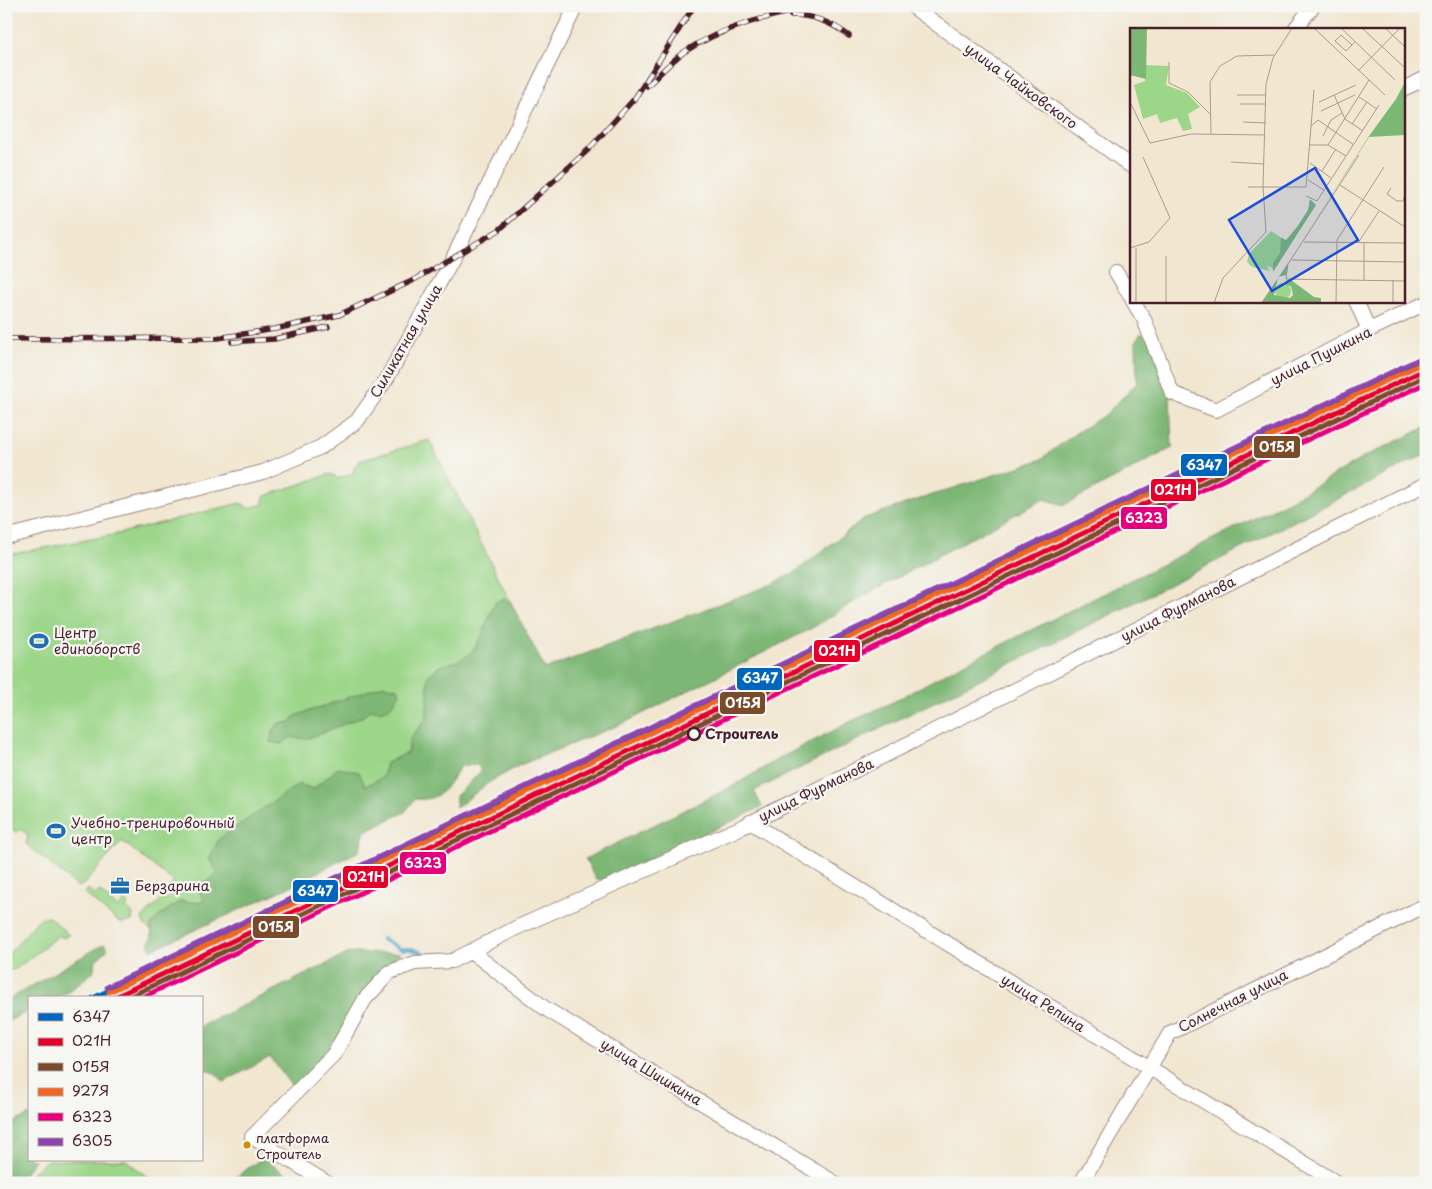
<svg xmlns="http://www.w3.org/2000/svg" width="1432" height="1189" font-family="'Playpen Sans',sans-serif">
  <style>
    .green { fill: #9cd689; stroke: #737a5a }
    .forest { fill: #7db775; stroke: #646b50 }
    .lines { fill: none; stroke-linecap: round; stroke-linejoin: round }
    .stream { stroke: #50a3cb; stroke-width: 4 }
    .minor-casing { stroke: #9e837e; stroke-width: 16 }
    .minor { stroke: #fff; stroke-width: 14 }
    .rail-casing { stroke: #4a1f2b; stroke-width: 5.5 }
    .rail { stroke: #f6f6f2; stroke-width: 4; stroke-dasharray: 11; stroke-linecap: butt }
    .rail-1-casing { stroke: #f6f6f2; stroke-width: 9 }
    .rail-2-casing { stroke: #f6f6f2; stroke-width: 9 }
    .rail-3-casing { stroke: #f6f6f2; stroke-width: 9 }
    .rail-4-casing { stroke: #f6f6f2; stroke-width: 9 }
    .rail-5-casing { stroke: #f6f6f2; stroke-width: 9 }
    .rail-6-casing { stroke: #f6f6f2; stroke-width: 9 }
    .rail-1 { stroke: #0065bd; stroke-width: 5 }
    .rail-2 { stroke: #e4002b; stroke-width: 5 }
    .rail-3 { stroke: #7a4b2a; stroke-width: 5 }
    .rail-4 { stroke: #f26522; stroke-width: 5 }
    .rail-5 { stroke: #e5007d; stroke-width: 5 }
    .rail-6 { stroke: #8e44ad; stroke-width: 5 }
    .stop-dot { fill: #f6f6f2; stroke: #4a1f2b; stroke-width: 2.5 }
    .bus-dot { fill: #d48b09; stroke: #f6f6f2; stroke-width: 2 }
    .labels { text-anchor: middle; stroke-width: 4.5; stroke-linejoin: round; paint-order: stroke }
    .bus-label { font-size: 13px; fill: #4a1f2b; stroke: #f6f6f2; text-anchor: start }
    .street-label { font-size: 14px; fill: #4a1f2b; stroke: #f6f6f2 }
    .poi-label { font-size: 14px; fill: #4a1f2b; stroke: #f6f6f2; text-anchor: start }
    .stop-label { font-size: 14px; font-weight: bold; fill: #4a1f2b; stroke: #f6f6f2; text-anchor: start }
    .inset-road { fill: none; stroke: #ae978f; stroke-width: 1 }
    .view { fill: #1d4ed8; fill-opacity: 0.15; stroke: #1d4ed8; stroke-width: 2.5 }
    .inset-edge { fill: none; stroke: #4a1f2b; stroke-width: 2.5 }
    .line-badge { stroke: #f6f6f2; stroke-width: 2 }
    .badge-label { font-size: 14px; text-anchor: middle; font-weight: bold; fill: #fff }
  </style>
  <rect width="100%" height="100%" fill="#f6f6f2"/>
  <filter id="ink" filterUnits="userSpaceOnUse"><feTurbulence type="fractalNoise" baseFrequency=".02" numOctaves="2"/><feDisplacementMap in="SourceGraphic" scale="10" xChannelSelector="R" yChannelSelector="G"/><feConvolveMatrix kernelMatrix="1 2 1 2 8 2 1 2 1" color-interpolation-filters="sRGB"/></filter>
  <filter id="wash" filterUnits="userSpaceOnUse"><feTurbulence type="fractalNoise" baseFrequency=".0096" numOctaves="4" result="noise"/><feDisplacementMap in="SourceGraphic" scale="20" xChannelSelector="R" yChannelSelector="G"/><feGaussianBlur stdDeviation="1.12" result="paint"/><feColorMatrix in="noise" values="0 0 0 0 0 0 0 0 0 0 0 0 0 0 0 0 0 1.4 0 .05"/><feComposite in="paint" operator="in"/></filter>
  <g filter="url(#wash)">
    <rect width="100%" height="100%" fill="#f1e7d1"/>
    <!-- green -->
    <path class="green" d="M429,440L561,702L199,903L180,901L157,918L151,926V931L144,924L142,918L163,898L165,900L172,893L168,888L174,882L122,841L85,883L78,887L26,844L28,835L21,829L17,833L9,827L13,822L10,820L6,809V555L113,535L240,503L245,505L247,509L263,504V500L265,496L330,474L335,476L337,479L353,473L355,466L359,461Z
      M88,889L95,895L99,891L118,908L125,900L129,904L126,908L133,914L132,921L122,923L116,920L85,894Z
      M49,917L69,935L63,938L59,935L16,969L6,971V957L40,918Z
      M47,1160H126L155,1183H23L31,1174Z"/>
    <!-- forest -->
    <path class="forest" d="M1140,334L1148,335L1170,396L1172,448L1064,505L1044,499L865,595L812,628L737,666L626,722L520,765L488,783L456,808V796L481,771L478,765L461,766C445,787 443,801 415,799L405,812L365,831L359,851L287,888L151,950L148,943L152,938L151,926L157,918L180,901L199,903L205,900L197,889L218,873L209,859L219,839L299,784L313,789L338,768L359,772L365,786L383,777L386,763L407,753L411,737L427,718L428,676C432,673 436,668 440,666C450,662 459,663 468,655C484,642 486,617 497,601L504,599L511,603L545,669L770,585L794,573L865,518L908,503L1040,460L1076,433L1105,415L1137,383L1136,342Z
      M1426,427V454L1130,605L754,791L762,807L606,880L596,879L585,859L733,786L782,757L852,721L895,701L957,667L1293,499L1366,456Z
      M384,685L398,688L400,693C391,709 387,712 369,710L364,716L306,739L291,737L282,744L270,742L273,731L279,723L291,722L295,716Z
      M104,944L108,949L96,960L93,972L67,993L58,998H29V1011L6,1022V1001Z
      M349,953H400L331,1051L293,1088L270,1057L224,1082L215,1073L201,1067V1026Z
      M29,1115V1160H35L17,1183H6V1126Z
      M262,1158L299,1183H228Z"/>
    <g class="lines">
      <!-- stream -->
      <path class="stream" d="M382,939L401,949H411L428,955L436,956"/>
    </g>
  </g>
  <g filter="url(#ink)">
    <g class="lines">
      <!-- minor casing -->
      <g class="minor-casing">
        <path id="minor" d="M912,6L1131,166
          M1295,29L1313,6
          M1403,89L1426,78
          M1116,272L1131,297
          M1133,301L1144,319L1172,393L1216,410L1369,330L1426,303
          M1356,301L1369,330
          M6,537L263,472L321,447L357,421L387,378L453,258L576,6
          M750,822L1337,1183
          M472,952L546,1009L835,1183
          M327,1183L252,1137L334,1054L365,999L390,972L415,963L452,961L516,928L742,827L1426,484
          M1081,1183L1170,1033L1426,905"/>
      </g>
      <!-- minor -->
      <use href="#minor" class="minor"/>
      <!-- rail casing -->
      <g class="rail-casing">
        <path id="rail" d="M791,15C813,15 831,22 849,36
          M647,86C659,75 671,61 684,52C723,26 770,16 815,6
          M6,339L218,338L275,329L339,315L412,281L499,230L588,150L635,98L694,6
          M232,342L274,339L328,327"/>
      </g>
      <!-- rail -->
      <use href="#rail" class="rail"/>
      <!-- rail-1 casing -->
      <g class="rail-1-casing">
        <path id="rail-1" d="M93,998C537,785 982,573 1426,358"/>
      </g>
      <!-- rail-2 casing -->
      <g class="rail-2-casing">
        <path id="rail-2" d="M113,998L1426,369"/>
      </g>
      <!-- rail-3 casing -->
      <g class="rail-3-casing">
        <path id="rail-3" d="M127,998L1426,376"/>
      </g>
      <!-- rail-4 casing -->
      <g class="rail-4-casing">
        <path id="rail-4" d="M109,992L1423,363"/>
      </g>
      <!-- rail-5 casing -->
      <g class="rail-5-casing">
        <path id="rail-5" d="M141,998L1426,383"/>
      </g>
      <!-- rail-6 casing -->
      <g class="rail-6-casing">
        <path id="rail-6" d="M107,987L1421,358"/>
      </g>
      <!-- rail-1 -->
      <use href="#rail-1" class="rail-1"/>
      <!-- rail-2 -->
      <use href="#rail-2" class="rail-2"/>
      <!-- rail-3 -->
      <use href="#rail-3" class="rail-3"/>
      <!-- rail-4 -->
      <use href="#rail-4" class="rail-4"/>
      <!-- rail-5 -->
      <use href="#rail-5" class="rail-5"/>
      <!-- rail-6 -->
      <use href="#rail-6" class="rail-6"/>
    </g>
  </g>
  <!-- icons -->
  <defs>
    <g id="stadium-bare" transform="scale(1.5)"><path d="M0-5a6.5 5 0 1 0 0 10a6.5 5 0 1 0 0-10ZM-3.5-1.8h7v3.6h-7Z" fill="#1f6fb2" stroke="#f6f6f2" stroke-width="2.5" paint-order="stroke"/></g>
    <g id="office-bare" transform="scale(1.5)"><path d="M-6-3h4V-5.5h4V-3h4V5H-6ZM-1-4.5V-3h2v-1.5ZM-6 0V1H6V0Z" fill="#1f6fb2" stroke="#f6f6f2" stroke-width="2.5" paint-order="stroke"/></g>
  </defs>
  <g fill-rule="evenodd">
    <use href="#stadium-bare" x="39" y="641"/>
    <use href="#stadium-bare" x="56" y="831"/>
    <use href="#office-bare" x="120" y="886"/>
  </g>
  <!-- markers -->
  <circle class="stop-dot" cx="694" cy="734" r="6"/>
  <circle class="bus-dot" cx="247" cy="1145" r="4.5"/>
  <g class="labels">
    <!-- bus labels -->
    <g class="bus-label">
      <text x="256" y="1143">платформа<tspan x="256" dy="16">Строитель</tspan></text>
    </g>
    <!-- street labels -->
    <g class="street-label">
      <text transform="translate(1021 86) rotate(36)" y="5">улица Чайковского</text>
      <text transform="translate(406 341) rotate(-60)" y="5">Силикатная улица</text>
      <text transform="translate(1321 356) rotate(-27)" y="5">улица Пушкина</text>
      <text transform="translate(1178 609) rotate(-27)" y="5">улица Фурманова</text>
      <text transform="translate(816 790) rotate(-26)" y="5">улица Фурманова</text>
      <text transform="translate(1233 1001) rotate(-27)" y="5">Солнечная улица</text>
      <text transform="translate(1043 1003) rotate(32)" y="5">улица Репина</text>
      <text transform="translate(651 1072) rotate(31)" y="5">улица Шишкина</text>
    </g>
    <!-- poi labels -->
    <g class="poi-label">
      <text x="54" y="638">Центр<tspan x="54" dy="16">единоборств</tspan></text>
      <text x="71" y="828">Учебно-тренировочный<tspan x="71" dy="16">центр</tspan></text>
      <text x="135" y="891">Берзарина</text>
    </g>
    <!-- stop labels -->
    <g class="stop-label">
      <text x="705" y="739">Строитель</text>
    </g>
  </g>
  <!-- overview -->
  <g transform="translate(1130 28)">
    <rect width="275" height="275" fill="#f1e7d1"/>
    <path d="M16,37L39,38L36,57L57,65L70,79L58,86L62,101L53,103L47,90L30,95L27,86L13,91L4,57L15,53ZM141,203L158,214L142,242L141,239L137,238L140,243L122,239L117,234L119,226ZM145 263a8 8 0 1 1 16 0a8 8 0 1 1-16 0Z" fill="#9cd689"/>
    <path d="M0,0H17L16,51L0,47ZM275,54V107L239,109L166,223L239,108L266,71ZM180,171L186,177L143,244V235L150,225L151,210L156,212L167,199L178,182ZM158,235L156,247L148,249L144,267L160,270L163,267L161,258L155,257L157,252H161L184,269L191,270V275H131Z" fill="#7db775"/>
    <path class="inset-road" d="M184,0L255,67M211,0L265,52M232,0L274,39M255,0L275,19M222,17L211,7L205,13L216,23L225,14M39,34V55L58,64L81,87M229,42L270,0M107,67H136M204,67L215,91L233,103M229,69L247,81M0,74L20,115L61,106L135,107M189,74L226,57M110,76H136M191,83L225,67M113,94L136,95M222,96L237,74M181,98L188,92L224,117M81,106L80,54L90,38L107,28L144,27M193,108L201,92L212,85M180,117H198L216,128M198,117L239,52M229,127L158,236L156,251L275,253M101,134L134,136M180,135L201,150M192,143L206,121M178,152L194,162M210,157L275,199M118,159H176L184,62M261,160L257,166L267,173H273L275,167M176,168L187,173L249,77M174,214L275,215M228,215L249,183M0,220L19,214L40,190L13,129M6,220V275M36,228V275M162,232L275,234M234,252V215M84,275L93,250L136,204L133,158L136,56L143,30L162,0M206,275L207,212L254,139M263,275V252"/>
    <path class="view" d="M185,140L228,212L142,263L99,192Z"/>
    <rect width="275" height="275" class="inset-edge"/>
  </g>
  <g class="line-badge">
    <rect x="1253" y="435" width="48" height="24" rx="5" fill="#7a4b2a"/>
    <rect x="1180" y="453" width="48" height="24" rx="5" fill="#0065bd"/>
    <rect x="1150" y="478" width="47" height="24" rx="5" fill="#e4002b"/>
    <rect x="1120" y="506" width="48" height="24" rx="5" fill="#e5007d"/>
    <rect x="813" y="639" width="48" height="24" rx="5" fill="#e4002b"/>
    <rect x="736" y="667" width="47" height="24" rx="5" fill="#0065bd"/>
    <rect x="719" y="691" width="47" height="24" rx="5" fill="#7a4b2a"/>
    <rect x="399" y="851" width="48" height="24" rx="5" fill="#e5007d"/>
    <rect x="342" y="865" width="47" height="24" rx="5" fill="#e4002b"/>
    <rect x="292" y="879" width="47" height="24" rx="5" fill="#0065bd"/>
    <rect x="252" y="915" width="48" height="24" rx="5" fill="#7a4b2a"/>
  </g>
  <g class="badge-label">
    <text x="1277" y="452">015Я</text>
    <text x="1204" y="470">6347</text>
    <text x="1173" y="495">021Н</text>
    <text x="1144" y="523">6323</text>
    <text x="837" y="656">021Н</text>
    <text x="760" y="683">6347</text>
    <text x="743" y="708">015Я</text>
    <text x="423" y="868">6323</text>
    <text x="366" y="882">021Н</text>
    <text x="315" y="896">6347</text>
    <text x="276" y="932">015Я</text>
  </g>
  <!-- margin -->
  <rect width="1432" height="1189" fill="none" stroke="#f6f6f2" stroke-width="25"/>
  <!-- legend -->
  <rect x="28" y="996" width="175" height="165" fill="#f6f6f2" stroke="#b1a0a2"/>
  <rect x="38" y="1013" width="25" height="8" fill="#0065bd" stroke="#b1a0a2"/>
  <text x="72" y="1022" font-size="15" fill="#4a1f2b">6347</text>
  <rect x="38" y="1038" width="25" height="8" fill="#e4002b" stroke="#b1a0a2"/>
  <text x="72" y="1046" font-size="15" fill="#4a1f2b">021Н</text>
  <rect x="38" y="1063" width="25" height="8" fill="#7a4b2a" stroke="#b1a0a2"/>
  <text x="72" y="1072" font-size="15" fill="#4a1f2b">015Я</text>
  <rect x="38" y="1088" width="25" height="8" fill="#f26522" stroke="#b1a0a2"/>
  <text x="72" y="1096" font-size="15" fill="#4a1f2b">927Я</text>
  <rect x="38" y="1113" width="25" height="8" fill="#e5007d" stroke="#b1a0a2"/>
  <text x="72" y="1122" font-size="15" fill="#4a1f2b">6323</text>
  <rect x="38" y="1138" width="25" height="8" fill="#8e44ad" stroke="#b1a0a2"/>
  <text x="72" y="1146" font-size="15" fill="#4a1f2b">6305</text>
</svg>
